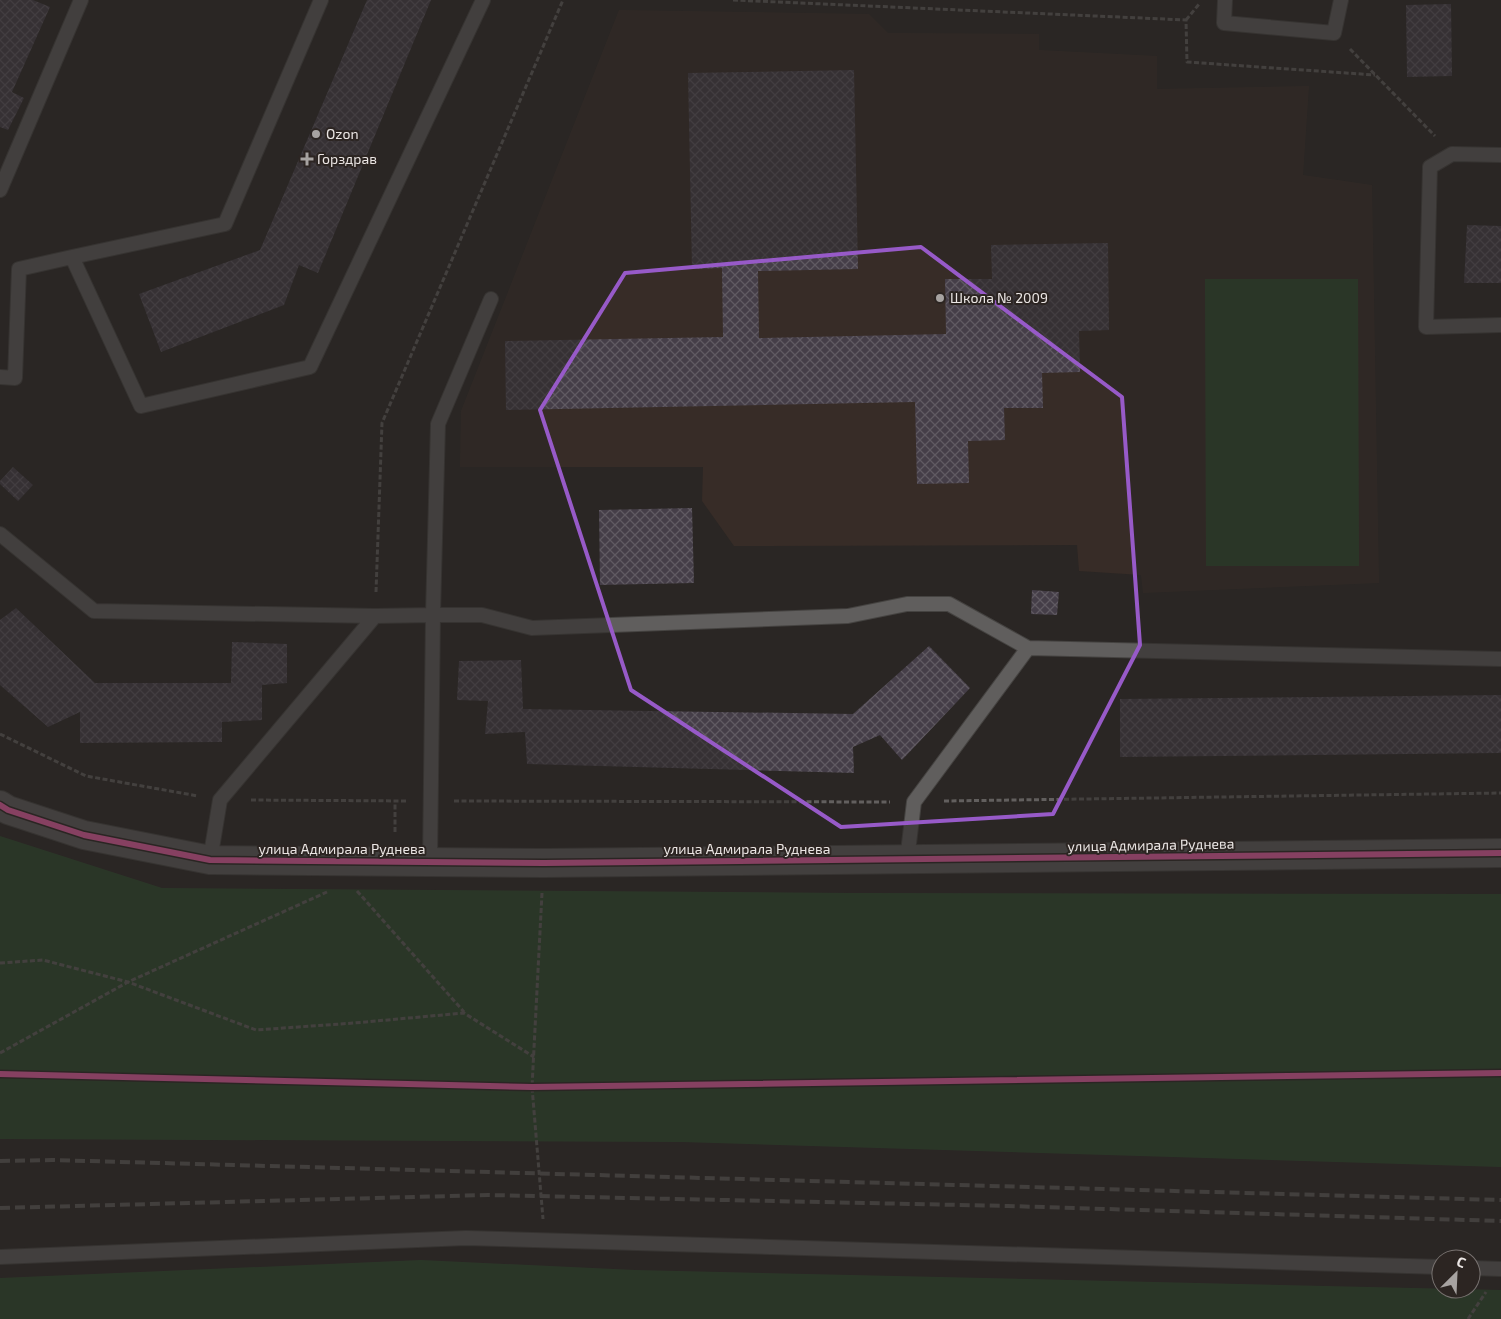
<svg xmlns="http://www.w3.org/2000/svg" width="1501" height="1319" font-family="'Exo 2',sans-serif">
  <style>
    .built { fill: #372c27 }
    .green { fill: #2c4b2c }
    .building { fill: url(#building-cross-hatch) }
    .lines { fill: none; stroke-linecap: round; stroke-linejoin: round }
    .lane-casing { stroke: #454341; stroke-width: 16 }
    .street-casing { stroke: #454341; stroke-width: 30 }
    .path { stroke: #625f5e; stroke-width: 3; stroke-dasharray: 5 2.5; stroke-linecap: butt }
    .lane { stroke: #605e5d; stroke-width: 14 }
    .street { stroke: #605e5d; stroke-width: 28 }
    .rail { stroke: #605d5b; stroke-width: 4; stroke-dasharray: 10 5; stroke-linecap: butt }
    .cycleway-casing { stroke: #2c2522; stroke-width: 9 }
    .cycleway { stroke: #f560ab; stroke-width: 6 }
    .marked { fill: none; stroke: #975ac8; stroke-width: 4; stroke-linejoin: round }
    .poi-dot { fill: #a7a3a1; stroke: #2c2522; stroke-width: 2 }
    .labels { text-anchor: middle; stroke-width: 4; stroke-linejoin: round; paint-order: stroke }
    .poi-label { font-size: 14px; fill: #ebe6e4; stroke: #2c2522; text-anchor: start }
    .street-label { font-size: 14px; fill: #ebe6e4; stroke: #2c2522 }
  </style>
  <defs>
    <pattern id="building-cross-hatch" width="8" height="8" patternUnits="userSpaceOnUse" patternTransform="scale(1.25)"><rect width="8" height="8" fill="#453e48"/><path d="M0 0l8 8M0 8l8-8" fill="none" stroke="#605a62"/></pattern>
  </defs>
  <rect width="100%" height="100%" fill="#2a2624"/>
  <!-- built -->
  <path class="built" d="M619,10L869,14L888,33L1039,34V50L1157,56V89L1309,86L1303,175L1372,185L1379,583L1143,593L1141,575L1079,571L1077,545L734,546L702,501L703,467H460L461,411Z"/>
  <!-- green -->
  <path class="green" d="M1205,279H1358L1359,566H1206Z
    M0,836L162,888L851,893L1501,894V1167L682,1142L0,1139Z
    M421,1260L635,1270L1501,1290V1319H0V1278Z"/>
  <!-- building -->
  <path class="building" d="M0,0H33L50,7L12,92L24,98L8,130L0,127Z
    M367,0H431L318,273L299,265L284,305L161,352L139,294L260,250Z
    M1451,4L1452,76L1407,77L1406,5Z
    M854,70L858,269L758,271L759,338L946,334L945,279H992L991,245L1108,243L1109,330L1079,331L1080,372L1042,373L1043,408H1004L1005,440L968,441L969,483L917,484L915,402L506,410L505,341L723,337L722,268L692,269L688,73Z
    M1467,225L1501,226V283H1464Z
    M13,467L33,485L18,501L0,484V481Z
    M692,508L694,583L600,585L599,510Z
    M1032,590L1059,592L1057,615L1031,614Z
    M16,608L95,683H231L232,642L287,644V683L262,685V720L222,722V742L80,743V712L48,727L0,685V620Z
    M929,646L970,688L902,760L880,735L853,747L854,773L527,764L525,732L485,734L488,701L457,700L459,661L521,660L523,709L853,714Z
    M1501,695V753L1120,757V699Z"/>
  <g class="lines">
    <!-- lane casing -->
    <g class="lane-casing">
      <path id="lane" d="M321,0L225,224L72,257L141,406L310,367L483,0
        M1225,0L1224,23L1334,33L1341,0
        M1501,155L1452,154L1430,167L1426,327L1501,325
        M0,190L81,0
        M0,377L15,378L19,269L72,257
        M0,534L94,611L375,616
        M1028,648L1501,659
        M210,860L220,800L375,616L433,615L438,424L491,299
        M430,862L433,615H482L532,628L848,616L907,604H949L1028,648L914,802L907,860
        M0,1257L466,1238L1441,1267
        M1471,1268L1501,1269"/>
    </g>
    <!-- street casing -->
    <g class="street-casing">
      <path id="street" d="M0,805L8,810L84,835L210,860L544,863L1501,853"/>
    </g>
    <!-- path -->
    <path class="path" d="M733,0L1186,20L1187,62L1375,75
      M1186,20L1200,3
      M1350,49L1435,136
      M376,592L382,423L563,0
      M0,734L86,776L198,796
      M251,800L408,801
      M454,801L890,802
      M944,801L1501,793
      M395,832V801
      M357,891L464,1012
      M542,893L532,1087L543,1219
      M0,963L43,960L128,982L256,1030L354,1023L464,1013L534,1057
      M0,1053L128,982L327,892
      M1468,1319L1486,1292"/>
    <!-- lane -->
    <use href="#lane" class="lane"/>
    <!-- street -->
    <use href="#street" class="street"/>
    <!-- rail -->
    <path class="rail" d="M0,1161L52,1160L1501,1200
      M0,1208L488,1195L1008,1206L1501,1221"/>
    <!-- cycleway casing -->
    <g class="cycleway-casing">
      <path id="cycleway" d="M0,805L8,810L84,835L210,860L544,863L1501,853
        M0,1074L532,1087L1501,1073"/>
    </g>
    <!-- cycleway -->
    <use href="#cycleway" class="cycleway"/>
  </g>
  <!-- marked area -->
  <path d="M0 0H1501V1319H0ZM921,247L1122,397L1140,645L1053,814L841,827L631,690L540,410L625,273Z" fill="#2a2624" fill-opacity=".55" fill-rule="evenodd"/>
  <path class="marked" d="M921,247L1122,397L1140,645L1053,814L841,827L631,690L540,410L625,273Z"/>
  <!-- markers -->
  <g class="poi-dot">
    <circle cx="316" cy="134" r="5"/>
    <path d="M304.5 151.5h5v5h5v5h-5v5h-5v-5h-5v-5h5z"/>
    <circle cx="940" cy="298" r="5"/>
  </g>
  <g class="labels">
    <!-- poi labels -->
    <g class="poi-label">
      <text x="326" y="139">Ozon</text>
      <text x="317" y="164">Горздрав</text>
      <text x="950" y="303">Школа № 2009</text>
    </g>
    <!-- street labels -->
    <g class="street-label">
      <text transform="translate(1151 845) rotate(-1)" y="5">улица Адмирала Руднева</text>
      <text x="342" y="854">улица Адмирала Руднева</text>
      <text x="747" y="854">улица Адмирала Руднева</text>
    </g>
  </g>
  <!-- north arrow -->
  <g transform="translate(1456 1274) rotate(24)"><circle r="24" fill="#2c2522" stroke="#787270"/>
  <path d="M0-4L9 19L0 12L-9 19Z" fill="#a7a3a1"/>
  <text y="-8" font-size="14" font-weight="bold" text-anchor="middle" fill="#ebe6e4">С</text>
  </g>
</svg>
